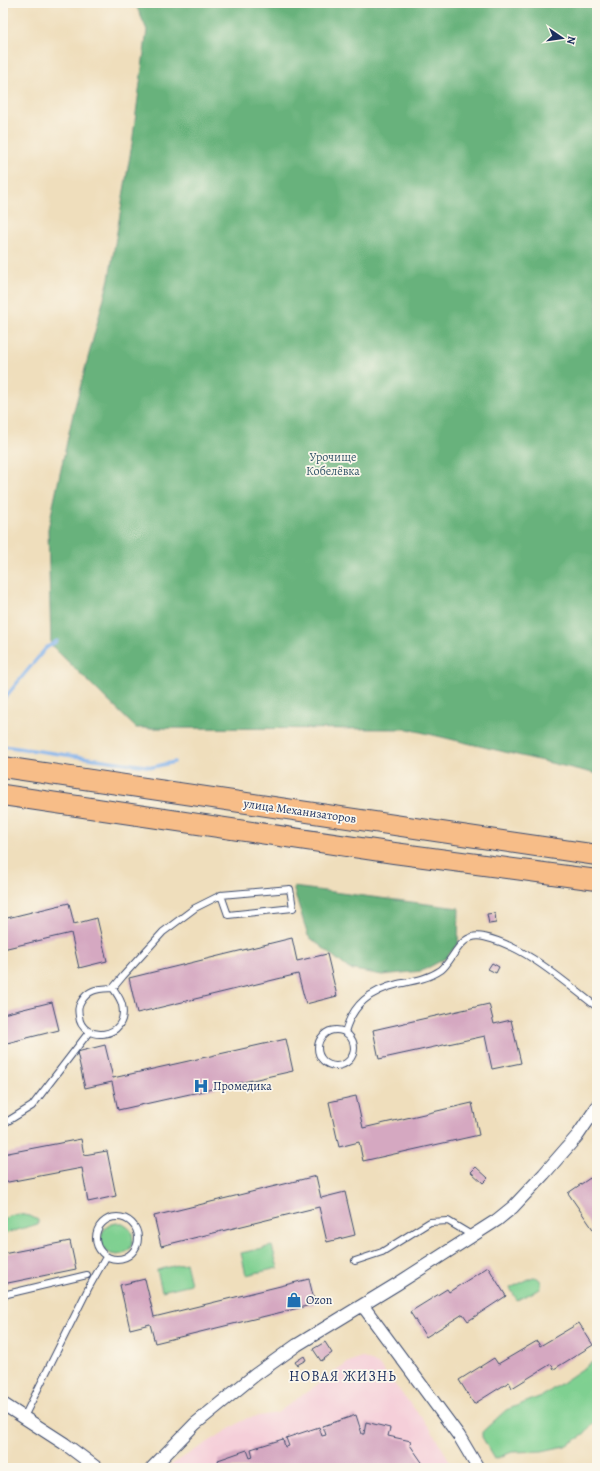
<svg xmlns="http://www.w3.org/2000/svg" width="600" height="1471" font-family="Alegreya,serif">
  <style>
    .built { fill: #f5cfd9 }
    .green { fill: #7fd091; stroke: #4d8078 }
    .forest { fill: #67b27b; stroke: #41706c }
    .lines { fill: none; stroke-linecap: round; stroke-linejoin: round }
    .stream { stroke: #7fb0eb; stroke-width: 3.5 }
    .building { fill: #d5a8c1 }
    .service-casing { stroke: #3b496c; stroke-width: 8 }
    .minor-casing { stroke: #3b496c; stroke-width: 14 }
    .primary-casing { stroke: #3b496c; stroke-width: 22 }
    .service { stroke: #fff; stroke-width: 6 }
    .minor { stroke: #fff; stroke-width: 12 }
    .primary { stroke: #f7bd88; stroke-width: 20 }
    .labels { text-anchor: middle; stroke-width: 3.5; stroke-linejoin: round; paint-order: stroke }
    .park-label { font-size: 12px; fill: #34576b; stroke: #fbf7ec }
    .street-label { font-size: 12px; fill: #1b2f5e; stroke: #fbf7ec }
    .poi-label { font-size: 12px; fill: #1b2f5e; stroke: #fbf7ec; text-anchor: start }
    .quarter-label { font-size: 14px; letter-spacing: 1px; fill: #1b2f5e; stroke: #fbf7ec }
  </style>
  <rect width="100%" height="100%" fill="#fbf7ec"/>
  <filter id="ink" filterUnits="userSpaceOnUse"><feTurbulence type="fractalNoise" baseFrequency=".025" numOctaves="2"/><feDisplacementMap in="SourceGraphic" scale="8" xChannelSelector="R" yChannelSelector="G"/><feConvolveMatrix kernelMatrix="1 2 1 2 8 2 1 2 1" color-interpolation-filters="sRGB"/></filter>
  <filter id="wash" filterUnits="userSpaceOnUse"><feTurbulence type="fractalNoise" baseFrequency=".012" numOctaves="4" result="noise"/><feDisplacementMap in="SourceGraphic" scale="16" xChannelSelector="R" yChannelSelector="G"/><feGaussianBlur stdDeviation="0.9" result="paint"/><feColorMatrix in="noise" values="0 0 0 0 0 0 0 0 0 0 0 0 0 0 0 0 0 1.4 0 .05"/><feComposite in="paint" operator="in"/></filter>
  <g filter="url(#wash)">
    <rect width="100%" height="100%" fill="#efdebc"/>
    <!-- built -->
    <path class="built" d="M361,1357L378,1364L430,1428L454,1468H171L169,1466L247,1418L277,1413L349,1362Z"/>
    <!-- green -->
    <path class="green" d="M19,1214L30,1216L38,1220V1224L3,1234V1220L9,1216Z
      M101 1239a16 16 0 1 1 32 0a16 16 0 1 1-32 0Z
      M272,1246L278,1268L246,1275L241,1253Z
      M186,1263L191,1284L162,1291L157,1270Z
      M533,1277C540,1277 543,1283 540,1289L517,1300L510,1288Z
      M597,1359V1419L584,1435L565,1446L542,1451L512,1452L495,1459L482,1437V1432L506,1410L544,1395Z"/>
    <!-- forest -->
    <path class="forest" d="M135,3H597V774L408,729L136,728L51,645L48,529L73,414L109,279L132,144L147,30Z
      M293,887L459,908L458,944L446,958L422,971L382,975L349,969L308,936Z"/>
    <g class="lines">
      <!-- stream -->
      <path class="stream" d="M3,700L46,648L57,641
        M3,746L153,767L174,762"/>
    </g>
    <g id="blocks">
      <!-- building -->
      <path class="building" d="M69,903L74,924L97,918L107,961L79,968L71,933L3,949V919Z
        M495,913L496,923L489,924L487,914Z
        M292,938L297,961L327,954L337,996L306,1004L298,974L137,1013L129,978Z
        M492,963L499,967L496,973L488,969Z
        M52,1002L59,1030L3,1044V1014Z
        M489,1004L494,1024L511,1020L521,1063L492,1069L485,1036L379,1059L373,1030Z
        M286,1039L293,1071L118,1110L112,1082L85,1088L77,1052L105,1045L113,1078Z
        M356,1096L363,1128L472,1103L479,1135L363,1161L359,1142L339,1147L329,1102Z
        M81,1139L84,1155L107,1151L116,1196L88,1202L82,1168L3,1183V1154Z
        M476,1167L488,1178L483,1183L471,1172Z
        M316,1176L321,1198L345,1192L355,1235L327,1242L319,1207L161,1246L154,1216Z
        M590,1178L597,1188V1235L568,1193Z
        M70,1241L76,1269L3,1284V1254Z
        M488,1267L506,1296L468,1321L463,1314L426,1337L410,1312L447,1289L449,1292Z
        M145,1279L154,1317L309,1279L315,1304L155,1343L150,1324L130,1329L120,1285Z
        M579,1323L593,1345L554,1369L551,1364L512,1388L509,1382L474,1404L459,1380L494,1358L498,1364L537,1341L540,1346Z
        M325,1342L332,1353L321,1361L313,1349Z
        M304,1356L306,1360L297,1365L295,1362Z
        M356,1415L362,1434H364L366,1422L390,1428L388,1436L411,1441L410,1445L426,1468H220L218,1460L247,1450L250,1458L253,1457L251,1449L283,1439L285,1447L289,1446L286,1438L319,1427L322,1436L326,1435L323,1426Z"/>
    </g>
  </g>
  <g filter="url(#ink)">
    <use href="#blocks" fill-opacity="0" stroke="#3b496c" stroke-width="1"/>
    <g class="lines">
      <!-- service casing -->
      <g class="service-casing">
        <path id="service" d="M113,988L123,976L163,932L195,908L221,895L228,915L293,908L290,889L221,895
          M113,988C116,993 121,999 122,1005C130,1040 81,1043 79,1016C78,1010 78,1007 81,1002C89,988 99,989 113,988Z
          M318 1048a18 18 0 1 1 36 0a18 18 0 1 1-36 0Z
          M345,1032C353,1004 370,991 398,984C413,981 428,979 441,970C454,960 460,931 484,937C525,946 563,981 597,1007
          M3,1124L32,1106L89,1032
          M96 1238a21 21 0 1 1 42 0a21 21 0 1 1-42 0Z
          M355,1261L382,1252L430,1222L448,1221L473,1236
          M3,1295L87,1275
          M24,1417L89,1287L106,1257"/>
      </g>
      <!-- minor casing -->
      <g class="minor-casing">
        <path id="minor" d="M363,1306L459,1436L478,1468
          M3,1404L65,1444L97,1468
          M152,1468L195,1424L255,1375L297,1345L397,1284L497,1220L513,1207L544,1174L578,1135L597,1107"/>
      </g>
      <!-- primary casing -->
      <g class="primary-casing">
        <path id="primary" d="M3,767L597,855
          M3,795L394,853L597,880"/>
      </g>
      <!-- service -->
      <use href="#service" class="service"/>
      <!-- minor -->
      <use href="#minor" class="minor"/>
      <!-- primary -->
      <use href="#primary" class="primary"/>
    </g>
  </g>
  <!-- icons -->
  <defs>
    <g id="hospital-bare" transform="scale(1.2)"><path d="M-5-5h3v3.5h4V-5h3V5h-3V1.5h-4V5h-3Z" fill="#1f6fb2" stroke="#fbf7ec" stroke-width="2.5" paint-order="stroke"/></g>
    <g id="shop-bare" transform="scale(1.2)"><path d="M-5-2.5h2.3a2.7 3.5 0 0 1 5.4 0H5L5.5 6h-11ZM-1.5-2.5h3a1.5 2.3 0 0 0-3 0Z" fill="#1f6fb2" stroke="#fbf7ec" stroke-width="2.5" paint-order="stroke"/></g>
  </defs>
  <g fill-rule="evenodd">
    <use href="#hospital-bare" x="201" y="1086"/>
    <use href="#shop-bare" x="294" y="1300"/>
  </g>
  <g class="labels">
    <!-- park labels -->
    <g class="park-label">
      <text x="333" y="461">Урочище<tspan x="333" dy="14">Кобелёвка</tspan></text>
    </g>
    <!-- street labels -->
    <g class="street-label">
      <text transform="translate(300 811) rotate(8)" y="4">улица Механизаторов</text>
    </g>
    <!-- poi labels -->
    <g class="poi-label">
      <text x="213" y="1090">Промедика</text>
      <text x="306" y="1304">Ozon</text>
    </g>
    <!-- quarter labels -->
    <g class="quarter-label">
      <text x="343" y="1381">НОВАЯ ЖИЗНЬ</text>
    </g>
  </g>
  <!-- margin -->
  <rect width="600" height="1471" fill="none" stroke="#fbf7ec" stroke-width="16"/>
  <!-- north arrow -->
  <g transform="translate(562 38) rotate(103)" stroke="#fbf7ec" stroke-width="3" paint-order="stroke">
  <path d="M0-3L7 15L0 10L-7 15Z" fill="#1b2f5e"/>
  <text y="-6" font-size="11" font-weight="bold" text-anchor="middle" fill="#1b2f5e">N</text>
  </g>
</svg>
